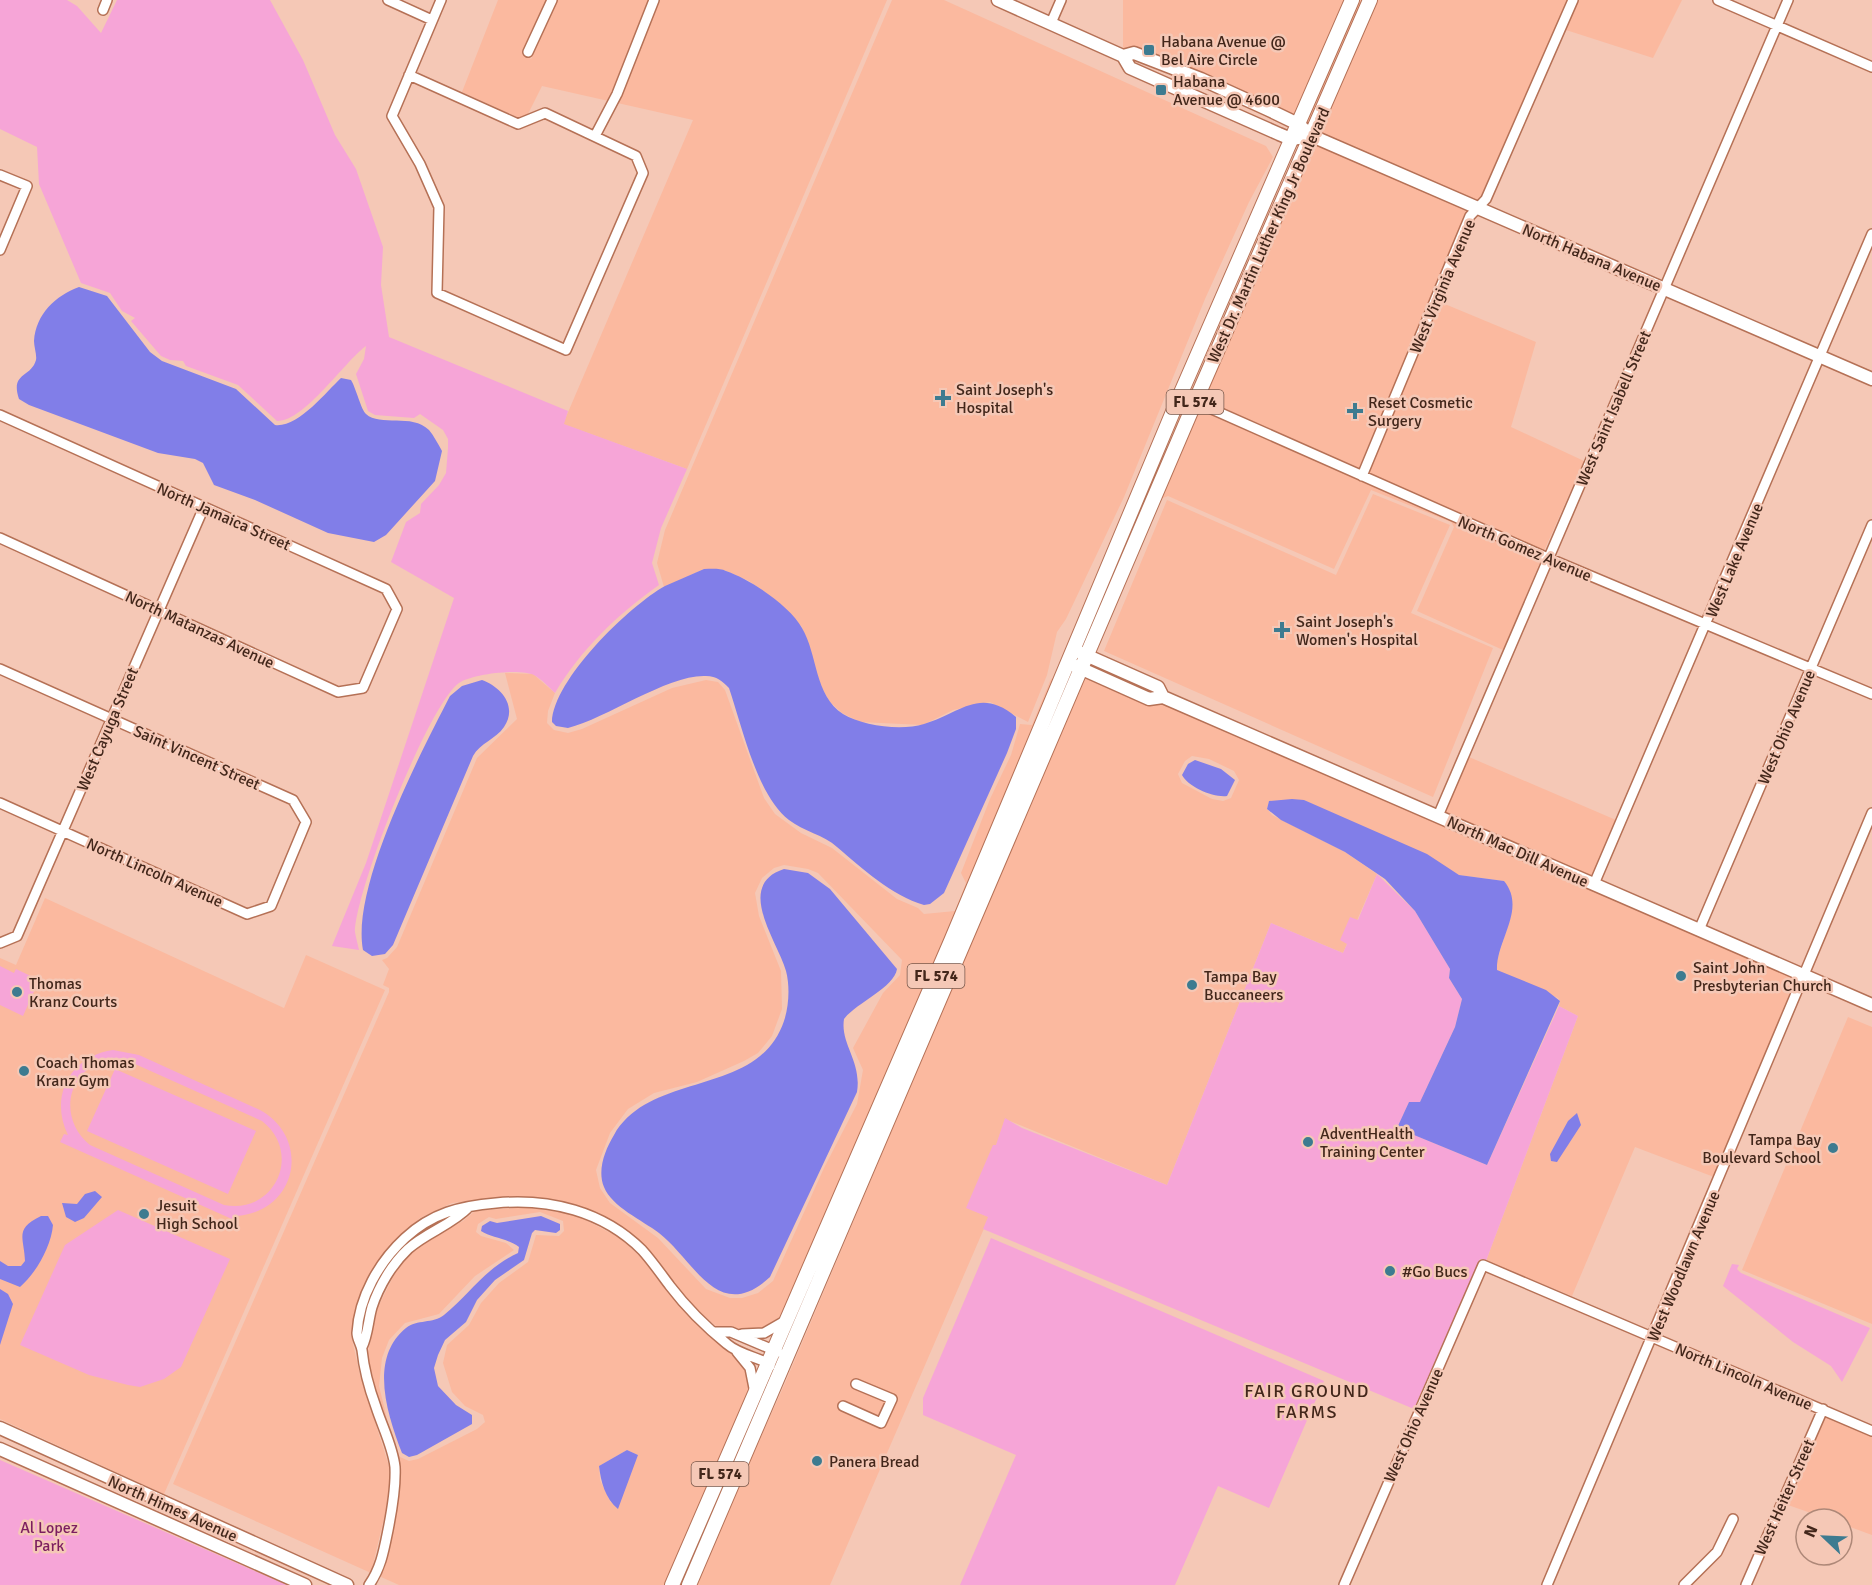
<svg xmlns="http://www.w3.org/2000/svg" width="1872" height="1585" font-family="Signika,sans-serif">
  <style>
    .built { fill: #fbb99f; fill-rule: evenodd }
    .green { fill: #f6a5d7; fill-rule: evenodd }
    .water { fill: #817ee8 }
    .lines { fill: none; stroke-linecap: round; stroke-linejoin: round }
    .street-casing { stroke: #b57156; stroke-width: 12 }
    .secondary-casing { stroke: #b57156; stroke-width: 15 }
    .primary-casing { stroke: #b57156; stroke-width: 16 }
    .street { stroke: #fff; stroke-width: 9 }
    .secondary { stroke: #fff; stroke-width: 12 }
    .primary { stroke: #fff; stroke-width: 14 }
    .poi-dot { fill: #3d7b90; stroke: #f5c8b6; stroke-width: 2 }
    .labels { text-anchor: middle; stroke-width: 5; stroke-linejoin: round; paint-order: stroke }
    .shield { fill: #f5c8b6; stroke: #78574a; stroke-width: 1.5 }
    .shield-label { font-size: 15px; font-weight: bold; fill: #43271b }
    .poi-label { font-size: 16px; fill: #43271b; stroke: #f5c8b6; text-anchor: start }
    .street-label { font-size: 16px; fill: #43271b; stroke: #f5c8b6 }
    .park-label { font-size: 16px; fill: #7c1d60; stroke: #f5c8b6 }
    .neighbourhood-label { font-size: 18px; letter-spacing: 1.5px; fill: #43271b; stroke: #f5c8b6 }
  </style>
  <rect width="100%" height="100%" fill="#f5c8b6"/>
  <!-- built -->
  <path class="built" d="M498,0H546L522,54L531,59L558,0H648L610,96L620,100L660,0H887L687,469L563,424L693,120L542,86L528,114L519,118L462,92Z
    M892,0H944L1266,146L1273,157L1249,202L1205,299L1124,497L1066,619L1057,632L1047,675L1028,722L990,702L953,710L923,725L860,722L842,713L830,702L819,683L802,627L766,593L749,581L724,570L704,569L664,587L657,563L665,530Z
    M1123,0H1346L1295,117L1123,51Z
    M1358,0H1364L1309,127L1304,123Z
    M1376,0H1567L1481,196L1476,201L1318,134Z
    M1579,0H1682L1653,58L1566,30Z
    M1315,143L1469,209L1358,470L1202,400Z
    M1440,302L1536,342L1511,427L1584,461L1544,551L1368,474Z
    M1198,408L1541,560L1503,650L1417,611L1454,527L1451,522L1371,490L1334,569L1168,496L1160,499Z
    M1373,494L1450,525L1411,613L1493,648L1433,797L1104,651L1167,500L1336,575Z
    M505,673L533,674L555,693L548,711L547,723L554,730L568,733L582,729L672,688L706,680L718,682L725,690L764,798L775,814L801,833L832,848L897,899L918,908L924,914L955,911L966,883L961,873L990,799L1011,755L1020,724L1032,725L1050,681L1055,675L946,939L782,1316L758,1330L717,1327L692,1305L655,1258L635,1238L600,1215L558,1200L506,1197L452,1203L420,1218L384,1252L366,1281L354,1315L351,1335L360,1375L389,1466V1497L371,1573L173,1484L389,992V988L383,985L389,969L382,960L387,958L397,947L477,758L517,719ZM784,865L808,869L818,873L902,960L900,975L883,993L853,1048L863,1070L857,1104L824,1168L773,1281L758,1293L742,1298H730L706,1289L658,1238L610,1203L600,1188L596,1170L610,1133L628,1109L654,1093L697,1082L744,1061L758,1053L772,1036L782,1009L781,971L759,916L755,893L762,878L774,868Z
    M1084,675L1151,704L1171,706L1796,978L1714,1177L1635,1147L1572,1296L1486,1261L1578,1016L1559,1006L1560,1001L1558,998L1497,971V960L1511,916L1504,881L1459,875L1304,800L1269,801L1267,809L1272,815L1345,852L1377,874L1343,953L1271,923L1167,1185L1005,1119L996,1146L967,1208L989,1217L830,1585H695L786,1381ZM1192,756L1209,759L1234,771L1239,780L1231,798L1223,801L1212,799L1182,783L1178,774L1185,761Z
    M1469,757L1616,820L1591,878L1445,814Z
    M45,898L284,1008L306,955L385,990L164,1494L0,1419V958L16,965Z
    M1848,1017L1872,1027V1324L1742,1270Z
    M527,1207L576,1215L620,1238L647,1263L684,1311L740,1361L745,1370L749,1392L666,1585H399L381,1577L399,1498L400,1467L395,1447L400,1457L409,1461L418,1459L477,1429L485,1422L483,1415L465,1406L452,1392L443,1363L447,1345L469,1325L481,1303L499,1283L528,1262L536,1235L559,1236L564,1231L563,1221L540,1212L496,1219L489,1217L478,1224L476,1232L481,1236L506,1243L514,1250L475,1276L439,1314L405,1323L389,1340L382,1358L379,1386L390,1431L370,1373L367,1356L378,1307L396,1271L411,1253L430,1238L463,1221L475,1211ZM627,1450L638,1455L611,1503L600,1480L599,1466Z
    M769,1374L773,1379L683,1585H678Z
    M1826,1416L1872,1436V1535L1842,1524V1519H1828L1788,1505Z"/>
  <!-- green -->
  <path class="green" d="M0,0H67L77,6L101,33L117,0H270L303,60L335,135L356,169L383,247L381,285L389,337L568,411L564,424L687,469L661,528L652,563L659,585C618,614 581,649 555,693C549,687 541,679 534,675C520,668 472,674 459,683C428,705 355,892 355,932C356,938 358,945 359,950L332,946L366,863L454,598L391,562L406,522L420,513L421,504L439,485L446,473L448,448V439L443,430L420,414L414,418L375,415L368,411L356,374L364,359L366,346C344,362 304,422 277,421L238,385L186,366L183,361L170,360L161,356L131,321L135,318L122,311L110,293L81,283L39,184L37,147L0,129Z
    M1377,874L1415,911L1450,969L1449,978L1462,999L1455,1027L1420,1102H1409L1397,1128L1487,1165L1559,1006L1578,1016L1486,1261L1480,1259L1414,1409L983,1229L988,1217L966,1208L993,1145H996L1005,1118L1022,1128L1167,1185L1271,923L1343,953L1347,944L1340,940L1350,917L1358,920Z
    M0,966L14,973L16,969L39,980L23,1016L0,1005Z
    M113,1050L139,1055L260,1110C312,1139 297,1212 236,1216L234,1220L60,1142L64,1134L68,1135C49,1097 70,1056 113,1050ZM106,1060H121L135,1064L262,1121C303,1153 275,1215 224,1205L90,1145C58,1119 66,1072 106,1060Z
    M115,1069L256,1131L228,1194L87,1131Z
    M118,1210L230,1259L181,1367L164,1379L140,1387L128,1385L89,1375L20,1345L65,1245Z
    M991,1238L1324,1381L1269,1508L1218,1486L1175,1585H960L1016,1455L923,1415V1398Z
    M1732,1264L1739,1265L1737,1269L1741,1273L1870,1328L1842,1382L1831,1366L1793,1342L1723,1286Z
    M0,1460L287,1585H0Z"/>
  <!-- water -->
  <path class="water" d="M79,287L107,296L150,352L162,361L236,389L275,425C298,428 326,392 341,378L351,380C356,388 361,410 366,414C380,427 412,413 429,430C434,436 438,444 442,451L435,481L386,535L374,542L328,533L255,500L214,485L203,463L195,459L158,453L29,405L19,399C10,372 31,378 36,360C37,355 34,347 34,341C36,314 55,296 79,287Z
    M704,569C711,569 720,568 726,571C750,579 790,606 802,628C818,655 814,695 843,714C863,726 901,731 924,724C960,714 979,686 1016,717V729L1007,753L944,893L930,904L924,905C892,896 862,868 837,847C824,835 803,831 789,820C757,796 742,726 729,688C722,681 717,676 706,676C669,674 607,718 568,728L556,726L552,722C553,680 629,606 665,586C678,580 691,575 704,569Z
    M482,680C501,687 518,706 504,727C496,739 480,743 473,756L393,945L385,954L372,956L363,950C351,887 420,754 450,696L462,686Z
    M1195,760L1221,769L1235,780L1227,796C1214,798 1188,787 1182,775L1188,764Z
    M1292,799L1304,800L1427,854L1459,875L1504,881C1527,909 1496,940 1497,970L1546,990L1560,1001L1487,1165L1397,1128L1409,1102H1420L1455,1027L1462,999L1449,978L1450,969L1415,911L1385,879L1345,852L1281,820L1267,809L1269,801Z
    M784,869L808,873L830,889L897,969C894,988 856,1003 844,1019C840,1044 862,1061 857,1092L770,1277C718,1325 695,1261 659,1233C642,1220 612,1207 604,1187C597,1170 605,1150 614,1135C651,1070 758,1098 784,1021C789,1006 790,986 786,971C778,942 734,885 784,869Z
    M1577,1113L1581,1125L1557,1162L1551,1161L1550,1154L1568,1121Z
    M95,1191L102,1197L84,1218L75,1222L66,1217L62,1203L77,1204L85,1194Z
    M41,1216H48L53,1225C51,1247 36,1273 20,1287L0,1279V1261L8,1266H21L25,1261C24,1237 14,1229 41,1216Z
    M541,1216L560,1224V1230L556,1233L535,1230L532,1233L524,1260L495,1280L477,1300L466,1322L445,1340L438,1355L434,1368L438,1386L456,1405L472,1415V1424L417,1455L409,1457L402,1453C388,1416 368,1359 406,1328C417,1319 433,1324 444,1315C471,1293 484,1269 518,1253L519,1247C505,1237 491,1238 481,1231L482,1226L490,1221L497,1223Z
    M0,1289L8,1294L13,1304L0,1345Z
    M627,1450L638,1455L618,1509C605,1498 601,1482 599,1466Z"/>
  <g class="lines">
    <!-- street casing -->
    <g class="street-casing">
      <path id="street" d="M388,0L432,20
        M1718,0L1872,67
        M103,10L107,0
        M1051,23L1061,0
        M528,52L552,0
        M409,75L518,124L545,113L636,156L643,173L566,350L437,293L439,207L420,164L392,116L441,0
        M595,136L617,94L654,0
        M0,175L27,186L0,250
        M1180,395L1548,558L1872,694
        M0,415L386,589L397,609L363,688L338,692L0,538
        M1362,476L1470,216L1486,199L1573,0
        M0,669L293,800L306,822L271,906L247,914L0,803
        M1438,816L1788,0
        M1594,884L1872,234
        M1699,930L1872,525
        M0,943L17,936L204,507
        M715,1332H731L778,1352
        M742,1334L764,1333L785,1321
        M362,1347C368,1335 368,1321 372,1307C379,1286 392,1264 408,1249C427,1232 452,1225 469,1207
        M737,1352L750,1368L755,1393
        M843,1406L881,1423L892,1399L856,1384
        M369,1585C381,1568 384,1550 388,1530C392,1510 396,1488 395,1467C393,1447 382,1426 376,1407C369,1388 364,1370 362,1350C361,1344 357,1339 357,1333C359,1297 379,1262 405,1238C432,1213 460,1206 496,1203C549,1198 603,1211 642,1250C652,1261 661,1274 670,1286C686,1307 706,1327 727,1344C737,1353 755,1357 768,1363L770,1366
        M1344,1585L1483,1265L1872,1431
        M1547,1585L1872,813
        M1684,1585L1717,1552L1733,1519
        M1746,1585L1823,1409"/>
    </g>
    <!-- secondary casing -->
    <g class="secondary-casing">
      <path id="secondary" d="M998,0L1123,56L1130,68L1279,134L1291,139L1312,136
        M1123,56L1134,53L1201,79L1269,110L1298,124L1312,136L1872,379
        M1079,652L1158,687L1163,697
        M1073,665L1149,699L1163,697L1872,1005
        M0,1428L347,1585
        M0,1449L305,1585"/>
    </g>
    <!-- primary casing -->
    <g class="primary-casing">
      <path id="primary" d="M672,1585L951,941L1180,395L1352,0
        M689,1585L1195,402L1370,0"/>
    </g>
    <!-- street -->
    <use href="#street" class="street"/>
    <!-- secondary -->
    <use href="#secondary" class="secondary"/>
    <!-- primary -->
    <use href="#primary" class="primary"/>
  </g>
  <!-- markers -->
  <g class="poi-dot">
    <rect x="1143" y="44" width="12" height="12" rx="3"/>
    <rect x="1155" y="84" width="12" height="12" rx="3"/>
    <path d="M940 389h6v6h6v6h-6v6h-6v-6h-6v-6h6z"/>
    <path d="M1352 402h6v6h6v6h-6v6h-6v-6h-6v-6h6z"/>
    <path d="M1279 621h6v6h6v6h-6v6h-6v-6h-6v-6h6z"/>
    <circle cx="1681" cy="976" r="6"/>
    <circle cx="1192" cy="985" r="6"/>
    <circle cx="17" cy="992" r="6"/>
    <circle cx="24" cy="1071" r="6"/>
    <circle cx="1308" cy="1142" r="6"/>
    <circle cx="1833" cy="1148" r="6"/>
    <circle cx="144" cy="1214" r="6"/>
    <circle cx="1390" cy="1271" r="6"/>
    <circle cx="817" cy="1461" r="6"/>
  </g>
  <g class="labels">
    <!-- shield labels -->
    <g class="shield">
      <rect x="1166.5" y="390" width="57" height="24" rx="4.5"/>
      <rect x="907.5" y="964" width="57" height="24" rx="4.5"/>
      <rect x="691.5" y="1462" width="57" height="24" rx="4.5"/>
    </g>
    <g class="shield-label">
      <text x="1195" y="407">FL 574</text>
      <text x="936" y="981">FL 574</text>
      <text x="720" y="1479">FL 574</text>
    </g>
    <!-- poi labels -->
    <g class="poi-label">
      <text x="1161" y="47">Habana Avenue @<tspan x="1161" dy="18">Bel Aire Circle</tspan></text>
      <text x="1173" y="87">Habana<tspan x="1173" dy="18">Avenue @ 4600</tspan></text>
      <text x="956" y="395">Saint Joseph's<tspan x="956" dy="18">Hospital</tspan></text>
      <text x="1368" y="408">Reset Cosmetic<tspan x="1368" dy="18">Surgery</tspan></text>
      <text x="1296" y="627">Saint Joseph's<tspan x="1296" dy="18">Women's Hospital</tspan></text>
      <text x="1693" y="973">Saint John<tspan x="1693" dy="18">Presbyterian Church</tspan></text>
      <text x="1204" y="982">Tampa Bay<tspan x="1204" dy="18">Buccaneers</tspan></text>
      <text x="29" y="989">Thomas<tspan x="29" dy="18">Kranz Courts</tspan></text>
      <text x="36" y="1068">Coach Thomas<tspan x="36" dy="18">Kranz Gym</tspan></text>
      <text x="1320" y="1139">AdventHealth<tspan x="1320" dy="18">Training Center</tspan></text>
      <text x="1821" y="1145" text-anchor="end">Tampa Bay<tspan x="1821" dy="18">Boulevard School</tspan></text>
      <text x="156" y="1211">Jesuit<tspan x="156" dy="18">High School</tspan></text>
      <text x="1402" y="1277">#Go Bucs</text>
      <text x="829" y="1467">Panera Bread</text>
    </g>
    <!-- street labels -->
    <g class="street-label">
      <text transform="translate(1268 235) rotate(-66)" y="6">West Dr. Martin Luther King Jr Boulevard</text>
      <text transform="translate(1592 257) rotate(23)" y="6">North Habana Avenue</text>
      <text transform="translate(1442 286) rotate(-67)" y="6">West Virginia Avenue</text>
      <text transform="translate(1613 408) rotate(-67)" y="6">West Saint Isabell Street</text>
      <text transform="translate(224 516) rotate(24)" y="6">North Jamaica Street</text>
      <text transform="translate(1525 548) rotate(23)" y="6">North Gomez Avenue</text>
      <text transform="translate(1734 560) rotate(-67)" y="6">West Lake Avenue</text>
      <text transform="translate(200 629) rotate(25)" y="6">North Matanzas Avenue</text>
      <text transform="translate(1786 727) rotate(-67)" y="6">West Ohio Avenue</text>
      <text transform="translate(107 729) rotate(-67)" y="6">West Cayuga Street</text>
      <text transform="translate(197 757) rotate(24)" y="6">Saint Vincent Street</text>
      <text transform="translate(1518 851) rotate(24)" y="6">North Mac Dill Avenue</text>
      <text transform="translate(155 872) rotate(24)" y="6">North Lincoln Avenue</text>
      <text transform="translate(1683 1266) rotate(-67)" y="6">West Woodlawn Avenue</text>
      <text transform="translate(1744 1376) rotate(23)" y="6">North Lincoln Avenue</text>
      <text transform="translate(1413 1425) rotate(-66)" y="6">West Ohio Avenue</text>
      <text transform="translate(1784 1497) rotate(-66)" y="6">West Heiter Street</text>
      <text transform="translate(173 1508) rotate(24)" y="6">North Himes Avenue</text>
    </g>
    <!-- park labels -->
    <g class="park-label">
      <text x="49" y="1533">Al Lopez<tspan x="49" dy="18">Park</tspan></text>
    </g>
    <!-- neighbourhood labels -->
    <g class="neighbourhood-label">
      <text x="1307" y="1397">FAIR GROUND<tspan x="1307" dy="21">FARMS</tspan></text>
    </g>
  </g>
  <!-- north arrow -->
  <g transform="translate(1824 1537) rotate(293)"><circle r="28" fill="#f5c8b6" stroke="#ae8878" stroke-width="1.5"/>
  <path d="M0-4.5L10 22L0 15L-10 22Z" fill="#3d7b90"/>
  <text y="-9" font-size="16" font-weight="bold" text-anchor="middle" fill="#43271b">N</text>
  </g>
</svg>
